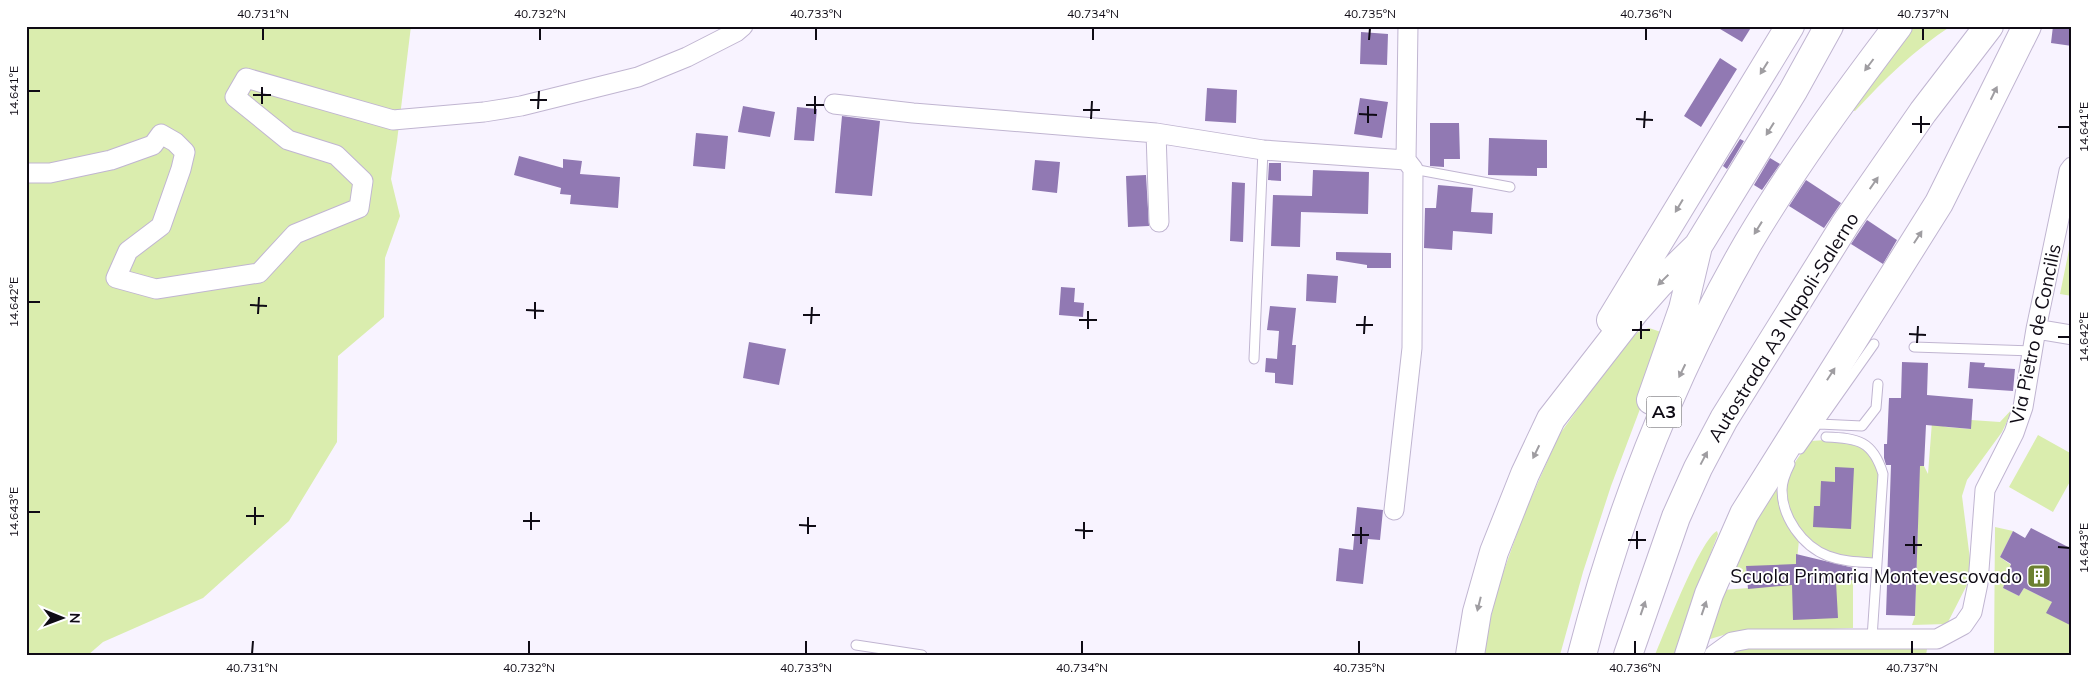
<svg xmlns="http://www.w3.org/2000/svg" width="2098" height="681" font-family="Mulish,sans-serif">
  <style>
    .green { fill: #daedae }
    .building { fill: #9179b3 }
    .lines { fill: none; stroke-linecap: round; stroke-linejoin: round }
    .lane-casing { stroke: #c0b5d1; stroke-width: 11 }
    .street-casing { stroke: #c0b5d1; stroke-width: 21 }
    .highway-casing { stroke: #c0b5d1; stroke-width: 30 }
    .lane { stroke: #fff; stroke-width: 9 }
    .street { stroke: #fff; stroke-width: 19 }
    .highway { stroke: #fff; stroke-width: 28 }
    .oneway { fill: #9f9da1 }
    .ticks { fill: none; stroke: #0f0b15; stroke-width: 2 }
    .labels { text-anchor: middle; stroke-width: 4; stroke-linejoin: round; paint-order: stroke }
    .shield { fill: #fff; stroke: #57545b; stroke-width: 1 }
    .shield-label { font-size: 18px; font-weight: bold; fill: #0f0b15 }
    .street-label { font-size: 19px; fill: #0f0b15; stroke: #fff }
    .poi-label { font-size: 19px; fill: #0f0b15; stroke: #fff; text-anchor: end }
    .neatline { fill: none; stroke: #0f0b15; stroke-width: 2 }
    .ticks-label { font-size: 12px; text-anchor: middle; fill: #0f0b15 }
  </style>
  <rect width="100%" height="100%" fill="#f8f3ff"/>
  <!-- green -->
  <path class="green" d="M26,26H411L397,141L391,179L400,216L385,258L384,317L338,356L337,442L289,521L203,598L103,642L88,655H26Z
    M1912,26H1951C1914,50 1885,79 1855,111L1852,110L1881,64Z
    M2072,235V296L2060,294Z
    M1649,328L1661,332L1660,356L1611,486L1583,572L1560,655H1485L1486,638L1498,587L1524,514L1559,435L1616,356L1638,332Z
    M2014,407L2002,432L1967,480L1962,496L1972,575L1947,624L1912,625L1915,616L1919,483L1905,466H1924L1928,474L1932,422L1946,427L1970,429L1971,420L2000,422Z
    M2038,435L2072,454V478L2053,512L2009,487Z
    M1826,440C1857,444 1869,441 1880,475L1874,560C1859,559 1843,558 1828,552C1801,540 1779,507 1788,477C1793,463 1802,452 1811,441Z
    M1778,477L1799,540L1796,570L1746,566V574H1727Z
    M1995,527L2013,531L2000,557L2011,565L2003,588L2019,596L2024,588L2052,602L2072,625V655H1994Z
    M1717,531L1718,534L1685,621L1677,655H1655C1665,632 1700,540 1717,531Z
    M1853,580V628L1730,633L1707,640L1723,590Z
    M1872,648L1927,649L1926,655H1730L1736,651L1748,649Z"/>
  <!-- building -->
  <path class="building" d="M1715,26H1752L1742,42Z
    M2053,26H2072V46L2051,43Z
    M1361,32L1388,34L1387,65L1360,64Z
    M1720,58L1737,69L1701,127L1684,116Z
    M1207,88L1237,90L1236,123L1205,121Z
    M1360,98L1388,102L1382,138L1354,134Z
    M743,106L775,112L770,137L738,132Z
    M797,107L817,109L814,141L794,140Z
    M842,116L880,121L872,196L835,193Z
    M1430,123H1459L1460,159H1444V167L1430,166Z
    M696,133L728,136L725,169L693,166Z
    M1489,138L1547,140V168H1537V176L1488,175Z
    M1740,139L1744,141L1727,169L1723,166Z
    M519,156L563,168V159L582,161L580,174L620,177L618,208L570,204L571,195L560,194L561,188L514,175Z
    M1770,158L1780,164L1762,190L1754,185Z
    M1035,160L1060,162L1057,193L1032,190Z
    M1269,163H1281V181L1268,180Z
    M1313,170L1369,172L1368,214L1301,212L1300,247L1271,246L1273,195L1312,196Z
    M1146,175L1149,226L1128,227L1126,176Z
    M1806,180L1841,203L1824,228L1789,206Z
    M1232,182L1245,183L1243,242L1230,241Z
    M1438,185L1473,188L1471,212L1493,213L1492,234L1453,231L1452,250L1424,248L1425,208H1436Z
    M1867,220L1897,240L1883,264L1851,244Z
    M1336,252L1391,253V268H1367V265L1336,260Z
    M1307,274L1338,276L1336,303L1306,301Z
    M1061,287L1075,288L1074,302L1084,303L1083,317L1059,315Z
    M1270,306L1296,308L1292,345H1296L1293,385L1275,383V373L1265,372L1266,358L1277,359L1279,331L1267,330Z
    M749,342L786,349L779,385L743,378Z
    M1902,362L1928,363L1927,395L1973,399L1971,429L1926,425L1924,466H1920L1915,616L1886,615L1891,465H1886L1884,458V444H1887L1889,398H1901Z
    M1970,362L1985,363L1984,367L2015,369L2013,391L1968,388Z
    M1835,467L1854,468L1851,529L1813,527L1814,506H1820L1821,481L1835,482Z
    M1357,507L1383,510L1380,540L1368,539L1363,584L1336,581L1339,548L1353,550Z
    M2031,528L2072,549V626L2046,613L2052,602L2024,588L2019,596L2003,588L2011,564L2000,557L2013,531L2025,538Z
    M1796,554L1854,568L1853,580L1836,582L1838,618L1793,620L1792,585L1748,589L1746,566L1796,564Z"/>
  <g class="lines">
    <!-- lane casing -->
    <g class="lane-casing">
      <path id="lane" d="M1413,169L1510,187
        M1914,347L2033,351
        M1254,359L1263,150
        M1819,424L1862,426L1876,408L1878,384
        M1826,437C1858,438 1873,441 1883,474L1872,638
        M1800,449L1874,344
        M1790,464C1786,472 1782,481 1782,490C1782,517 1802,546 1828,556C1844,562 1860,562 1877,563
        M856,645L922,655"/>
    </g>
    <!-- street casing -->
    <g class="street-casing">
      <path id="street" d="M834,104L913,113L1156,133L1263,150L1406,160
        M1156,133L1159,222
        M26,173H50L111,160L153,145L161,134L175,142L185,152L181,169L161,226L128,251L116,278L156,289L259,273L295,234L359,208L363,181L336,155L288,140L235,97L246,78L393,120L484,112L521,106L638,77L687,57L736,32L743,26
        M2036,329L2072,335
        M1394,510L1412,348L1413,169L1406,160L1408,26
        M1714,655L1732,642L1748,639H1937L1963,625L1972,612L1978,583L1985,490L2014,433L2023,407L2036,329L2069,171L2072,167"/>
    </g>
    <!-- highway casing -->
    <g class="highway-casing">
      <path id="highway" d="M1611,320L1790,26
        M1651,400L1683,309L1698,246
        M1470,655L1477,612L1494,552L1525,474L1551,419L1635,311L1659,284L1698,246L1793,91L1829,26
        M1582,655C1619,511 1674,371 1748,243C1793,167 1845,96 1898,26
        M1628,655L1676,517L1698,468L1724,419L1846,223L1923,112L1989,26
        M1689,655L1709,594L1744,514L1939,203L2027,26"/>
    </g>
    <!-- lane -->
    <use href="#lane" class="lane"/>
    <!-- street -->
    <use href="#street" class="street"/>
    <!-- highway -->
    <use href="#highway" class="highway"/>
  </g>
  <!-- one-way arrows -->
  <defs><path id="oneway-solid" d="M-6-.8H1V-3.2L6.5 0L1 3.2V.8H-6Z" transform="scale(1.25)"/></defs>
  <g class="oneway">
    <use href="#oneway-solid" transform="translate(1869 65) rotate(127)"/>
    <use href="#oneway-solid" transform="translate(1764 68) rotate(122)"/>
    <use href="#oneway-solid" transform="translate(1994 93) rotate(-64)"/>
    <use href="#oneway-solid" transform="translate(1770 129) rotate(122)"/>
    <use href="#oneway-solid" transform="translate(1874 183) rotate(-55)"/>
    <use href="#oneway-solid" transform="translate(1679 206) rotate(121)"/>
    <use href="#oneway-solid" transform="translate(1758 228) rotate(122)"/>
    <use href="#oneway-solid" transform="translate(1918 237) rotate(-57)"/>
    <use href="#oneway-solid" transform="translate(1663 280) rotate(136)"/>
    <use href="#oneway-solid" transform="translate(1682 371) rotate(116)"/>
    <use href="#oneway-solid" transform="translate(1831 374) rotate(-57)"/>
    <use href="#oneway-solid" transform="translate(1536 452) rotate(116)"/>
    <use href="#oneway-solid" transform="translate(1704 458) rotate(-62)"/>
    <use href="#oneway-solid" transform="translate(1479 604) rotate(104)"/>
    <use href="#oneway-solid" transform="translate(1643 608) rotate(-71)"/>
    <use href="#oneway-solid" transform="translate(1704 608) rotate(-71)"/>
  </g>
  <!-- ticks -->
  <path class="ticks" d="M263,40V28M540,40V28M816,40V28M1093,40V28M1369,40L1370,28M1646,40V28M1923,40V28M28,91H40M253,95H271M530,100H547M262,104V87M806,105H824M538,109L539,91M1083,110H1100M815,114V96M1359,114L1377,115M1091,119L1092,101M1636,119L1653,120M1368,123V106M1912,124H1930M2058,127H2070M1644,128L1645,111M1921,133V116M28,302H40M250,305L267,306M526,310L544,311M258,314L259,297M803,315H820M535,319V302M1079,320H1097M811,324L812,307M1356,325H1373M1088,329V311M1632,330H1650M1364,334L1365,316M1909,334L1926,335M2058,337H2070M1641,339V321M1917,343L1918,326M28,512H40M246,516H264M523,521H540M255,525V507M799,525L816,526M531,530V512M1075,530L1093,531M808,534V517M1352,535H1369M1084,539V522M1628,540H1646M1361,544V527M1905,545H1922M2058,547L2070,548M1637,549V531M1914,554V536M252,654L253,641M529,654V641M806,654V641M1082,654V641M1359,654V641M1635,654V641M1912,654V641"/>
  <!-- icons -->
  <defs>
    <g id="building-square" transform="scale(1.25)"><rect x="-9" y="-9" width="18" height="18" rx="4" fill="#6c8030" stroke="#fff"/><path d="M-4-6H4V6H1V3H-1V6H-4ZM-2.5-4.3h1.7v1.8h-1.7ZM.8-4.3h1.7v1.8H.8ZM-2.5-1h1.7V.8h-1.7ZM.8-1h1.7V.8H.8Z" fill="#fff"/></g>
  </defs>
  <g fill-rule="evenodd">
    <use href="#building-square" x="2039" y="576"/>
  </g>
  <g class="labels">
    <!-- shield labels -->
    <rect class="shield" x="1646.5" y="396.5" width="35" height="31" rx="4"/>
    <g class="shield-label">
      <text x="1664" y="418">A3</text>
    </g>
    <!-- street labels -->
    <g class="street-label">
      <text transform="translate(1783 327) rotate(-58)" y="7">Autostrada A3 Napoli-Salerno</text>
      <text transform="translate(2035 334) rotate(-78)" y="7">Via Pietro de Concilis</text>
    </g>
    <!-- poi labels -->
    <g class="poi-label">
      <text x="2022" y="583">Scuola Primaria Montevescovado</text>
    </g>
  </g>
  <!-- border -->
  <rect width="2098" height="681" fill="none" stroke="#ffffff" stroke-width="55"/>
  <!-- north arrow -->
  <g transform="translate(62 618) rotate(91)" stroke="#ffffff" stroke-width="4" paint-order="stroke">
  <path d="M0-4L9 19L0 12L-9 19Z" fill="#0f0b15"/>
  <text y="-8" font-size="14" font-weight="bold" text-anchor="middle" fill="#0f0b15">N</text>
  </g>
  <rect x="28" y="28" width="2042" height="626" class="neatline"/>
  <g class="ticks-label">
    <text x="263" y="18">40.731°N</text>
    <text x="540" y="18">40.732°N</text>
    <text x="816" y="18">40.733°N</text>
    <text x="1093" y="18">40.734°N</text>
    <text x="1370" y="18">40.735°N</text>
    <text x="1646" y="18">40.736°N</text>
    <text x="1923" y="18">40.737°N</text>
    <text transform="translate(14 91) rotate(-90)" y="4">14.641°E</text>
    <text transform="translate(2084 127) rotate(-90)" y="4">14.641°E</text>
    <text transform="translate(14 302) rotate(-90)" y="4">14.642°E</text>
    <text transform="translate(2084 337) rotate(-90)" y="4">14.642°E</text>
    <text transform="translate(14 512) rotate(-90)" y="4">14.643°E</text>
    <text transform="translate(2084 548) rotate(-90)" y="4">14.643°E</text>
    <text x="252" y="672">40.731°N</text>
    <text x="529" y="672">40.732°N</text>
    <text x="806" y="672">40.733°N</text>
    <text x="1082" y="672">40.734°N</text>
    <text x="1359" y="672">40.735°N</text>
    <text x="1635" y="672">40.736°N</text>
    <text x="1912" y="672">40.737°N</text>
  </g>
</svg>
